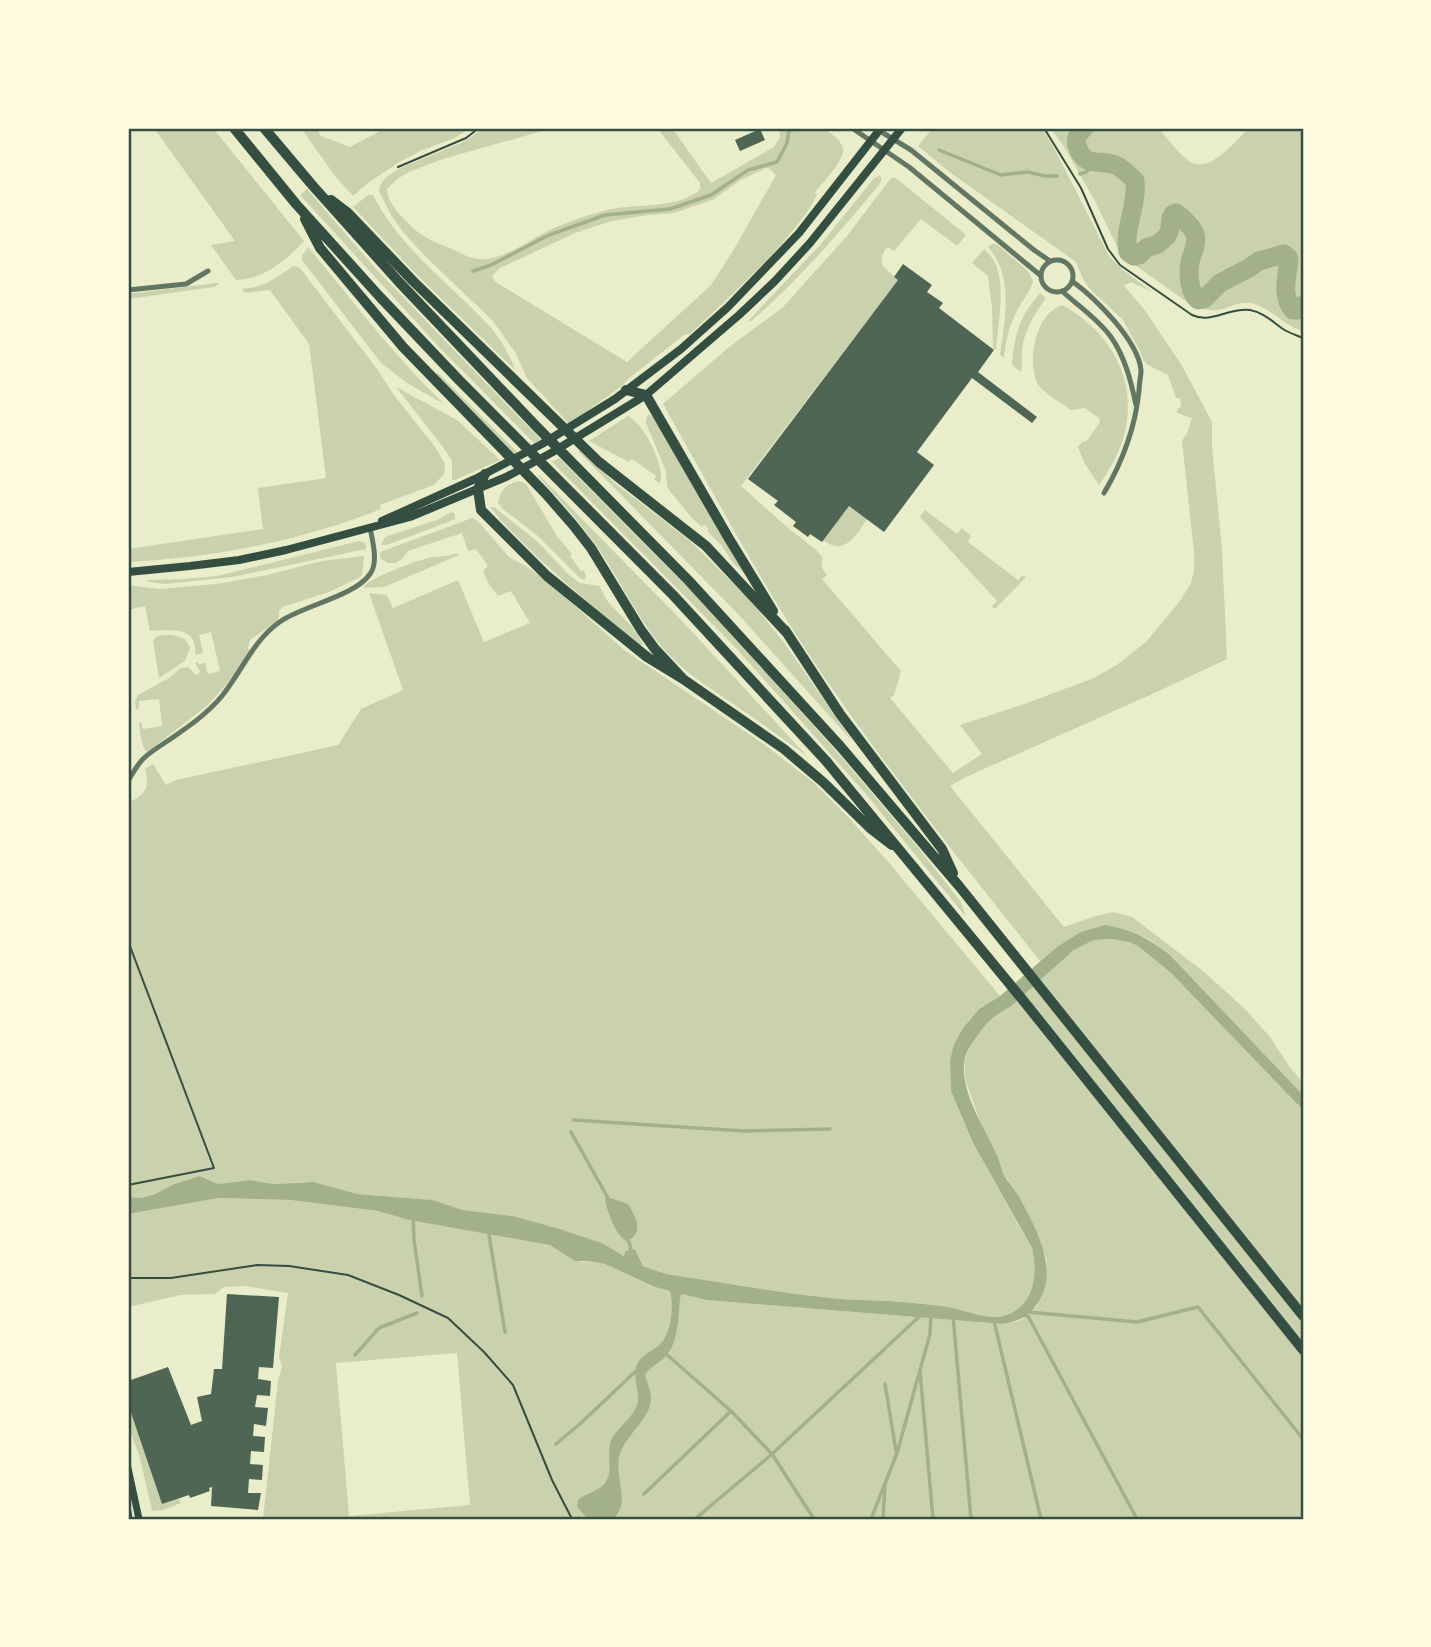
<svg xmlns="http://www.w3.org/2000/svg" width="1431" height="1647" font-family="'Exo 2',sans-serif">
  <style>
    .green { fill: #cad2ad; fill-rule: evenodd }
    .water { fill: #a3b18a }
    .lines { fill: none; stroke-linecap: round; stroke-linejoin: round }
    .stream { stroke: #a3b18a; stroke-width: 3.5 }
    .river { stroke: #a3b18a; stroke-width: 19 }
    .building { fill: #4f6655 }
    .path { stroke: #344e41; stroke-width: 2 }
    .minor { stroke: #617663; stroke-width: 5 }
    .secondary { stroke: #344e41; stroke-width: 7 }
    .primary { stroke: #344e41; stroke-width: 8 }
    .motorway { stroke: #344e41; stroke-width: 10 }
    .neatline { fill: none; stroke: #344e41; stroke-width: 2.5 }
  </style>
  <rect width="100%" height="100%" fill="#e9edc9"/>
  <!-- green -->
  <path class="green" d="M154,128H213L304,241C285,261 265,279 236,280L211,245L235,241Z
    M301,128H316L321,136L350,147L386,128H471L453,139L422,150L398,163L368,183L353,196L335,176Z
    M485,128H553L443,159L409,172L397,179L387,189C387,202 400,215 409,224C420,236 434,242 450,248C459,252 470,259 479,259C503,261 527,241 548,231C564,223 585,216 603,211C635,202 673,211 700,190V183L657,128H672L711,183L774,147L780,137L779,128H824C830,133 842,140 843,149C845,160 822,183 815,192L817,194C811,208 802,219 793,230C762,269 725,301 690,334L684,335L628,379L623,385L569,424L527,378L515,352L493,321L426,257L403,232L391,215L379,191L380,186L385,178L400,168L461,143ZM766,168L770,169L776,175L733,251L711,285L627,362L494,281L492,276L500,268L575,233L612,221L648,215L674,213L712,200L741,180Z
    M933,128H1042L1054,148L1109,256L1122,269L1152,292L1131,282L1124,286L1144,309L1164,339L1181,364L1212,422V447L1222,549L1227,659L1150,695L966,777L950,786L1064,927L1096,916L1113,912L1132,917L1203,971L1245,1009L1270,1037L1289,1066L1303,1083V1095L1169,954L1149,939L1123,929L1057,947L1041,962C969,872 897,782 831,687C768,597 717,499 663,404L729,347L782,308L847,236L891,178H896L966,235L957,246L921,219L894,251L887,247C874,267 887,267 898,280L741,486L787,527L816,550L823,558C820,566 822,569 827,575L822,579L901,671L894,695L890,698L953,773L982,754L960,725L1024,704L1094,678L1118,664L1147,641L1180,601L1191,583L1194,571V552L1182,441L1187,433L1192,418L1177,413L1178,408L1181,407L1180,398H1176L1168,375L1148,365L1143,360L1140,351L1123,320L1090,289L1084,281L1076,262L951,173L918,146Z
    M1050,128H1159C1167,138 1175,149 1185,158C1207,179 1234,142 1249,128H1303V331C1283,325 1268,306 1250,303C1239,302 1233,306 1223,309C1211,312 1201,309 1191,305L1121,255L1094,199L1063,145Z
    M880,176L882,179L879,185C839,233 798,281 750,322L749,320L821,244L875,177Z
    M307,189L375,268L541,440L534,443L440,348L300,195Z
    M368,195H373C402,251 450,283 492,329C502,342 510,355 515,370L414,272L353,207Z
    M991,244H995L1000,247L1028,271L1033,281C1031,290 1025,297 1020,305C1010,322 1006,339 1004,358L1000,355C1005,319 1014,276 988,247Z
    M308,247C353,301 394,356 444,404L407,383L381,363L302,260V256Z
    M984,249C989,254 994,259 997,267C1005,293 998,323 996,350L993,349L992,307L988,276L972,263Z
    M294,266L300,268L377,369L394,395L436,448L445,464L444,474L434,485L380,505L381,509C300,541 214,558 128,562V549L263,529L258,488L326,478L309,344L270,290L245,293L242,289L256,287L267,283Z
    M217,283L219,284L214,287L128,299V294Z
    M1040,293L1046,298C1035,314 1024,330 1022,350C1022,357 1022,366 1021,372L1012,365V362C1014,335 1021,314 1040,293Z
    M1062,305C1119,336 1145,396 1116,457C1111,467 1105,476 1099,485L1085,464L1078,447L1082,442L1087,441L1100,422L1099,418L1085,408L1071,410C1061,403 1048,396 1040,387C1035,382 1034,372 1033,366C1032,343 1039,314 1062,305Z
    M437,372L518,453L514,454L454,395L437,376Z
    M396,387L457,420L500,460L455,480H452V461L443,447Z
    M649,414L653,417L748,577L733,563L722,546L707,531L709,529L704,525L702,527L691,517L669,490L667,486L666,471L646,423L647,416Z
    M628,416C643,423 666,466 660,483L654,480L656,476L632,459L629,462L589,441Z
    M580,450L616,484L690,541L750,600L785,644L853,742L738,614L578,451Z
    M559,458L697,597L831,745L917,846L961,902L966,917L865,793L735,647L552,462Z
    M539,475L682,621L807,756C783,739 760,722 736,706C710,688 682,671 661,646C637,617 621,582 600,551C582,524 560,500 538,476Z
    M519,481L526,484L557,536L572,554L570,556L581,571L583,570L586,575L585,580L580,578L538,536L502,508L498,503C500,491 507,483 519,481Z
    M849,506L867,519C857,535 844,557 823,540Z
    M490,507H494L538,542L568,574L580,583L599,586L608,602L632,627L643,644L640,645C615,627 592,606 568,585C541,560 513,536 490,507Z
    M925,510L957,534L962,528L971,536L968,542L1018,580L1023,575L1026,577L995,609L992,606L997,601L920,517Z
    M452,512L455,514V519L448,522L387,545H381L385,537L437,520Z
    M472,518L478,521L509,557L526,566L548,582L624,650L765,745L814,783L849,818L891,865L1000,996L979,1009L963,1028L954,1044L950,1060L951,1091L973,1143L1032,1249C1037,1270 1036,1297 1015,1311C992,1326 965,1308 942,1306C924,1304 907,1302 889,1301C869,1300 849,1300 830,1298C775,1292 720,1282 666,1274L643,1266L635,1249L625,1251L624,1256L602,1243L560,1229L513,1216L463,1210L433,1200L357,1194L304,1182L273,1184L250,1180L218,1184L200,1176L174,1184L155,1194L142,1198L128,1197V803C146,794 150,789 145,769L153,764L166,785L176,780L338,745L361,709L403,690L369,593L387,595L393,608L458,580L484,642L530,623L511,591L498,596L490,586L483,571L488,566L476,549L468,551L462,533L408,551L402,559L395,563H388L383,560L380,557V553L383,551Z
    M359,541L364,542L366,545V549L232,577L166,584L149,582L147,580L184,579L217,576Z
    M456,553L459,555L384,587L364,588V586C372,577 420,559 433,557C442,556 447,557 456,553Z
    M364,556L362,576L329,592L282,607L279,611V616L277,621L250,640L248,648L250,653L238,671L208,705L147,752C141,746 140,732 139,723L141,722L143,729L162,726L159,699L139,701V708L136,710L135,700L138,695L169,678L181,668L188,667L195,674L198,675L200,671L195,663L198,662V664L205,663L208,674L220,671L211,632L199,635L203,653L196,655C195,651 195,647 194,643C189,626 164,631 150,631L145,606L128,610V585L158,589L216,584L267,575L322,561Z
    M161,635H173L185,639L190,648L185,661L159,678L153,641L156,637Z
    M1111,939L1129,942L1138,946L1171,973L1303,1110V1519H263L278,1381L282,1366L279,1357L288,1293L244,1286L224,1287L215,1294L180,1295L128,1307V1214L219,1198L290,1200L378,1211L409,1220L542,1243L550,1245L581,1262L589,1261L605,1264L655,1287L706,1300L1002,1324L1019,1321L1029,1315L1037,1306L1047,1260L1030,1218L1016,1192L1004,1174L997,1155L981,1124L966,1082L964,1061L970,1047L984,1025L1000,1012L1010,1007L1074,950L1094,940ZM457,1353L470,1505L349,1516L336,1363Z
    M128,1404L162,1504L179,1498L181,1503L163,1510L152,1511L140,1458L128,1425Z"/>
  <!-- water -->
  <path class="water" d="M1105,925C1133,930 1146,937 1169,954L1303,1095V1110L1171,973L1138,946L1129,942L1111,939L1094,940L1074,950L1010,1007C996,1014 986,1022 978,1035C972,1043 965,1053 964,1063C962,1095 983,1125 996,1153C999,1159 1001,1166 1003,1173C1007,1181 1013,1187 1018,1195C1033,1222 1057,1264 1042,1295C1032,1315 1024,1320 1002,1324L706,1300L682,1294L680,1298C678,1318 679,1345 663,1359C656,1365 650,1367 645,1375C647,1382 650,1389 651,1396C653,1418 624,1435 619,1457C615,1479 631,1503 613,1519H588L577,1507L578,1500C586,1493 599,1491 605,1483C614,1470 606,1455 611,1441C617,1426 635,1418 638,1401C639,1389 632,1375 637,1364C642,1355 650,1352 657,1347C672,1336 674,1307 670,1291L655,1287L605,1264L589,1261H575L550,1245L409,1220L378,1211L290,1200L219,1198L128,1214V1197L142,1198L155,1194L174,1184L200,1176L218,1184L250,1180L273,1184L313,1182L357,1194L433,1200L463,1210L513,1216L560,1229L602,1243L624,1256L625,1251L635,1249L643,1266L666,1274C720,1282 775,1292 830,1298C850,1300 869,1300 889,1301C907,1302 924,1304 942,1306C965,1308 992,1326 1015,1311C1036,1297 1037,1270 1032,1248L973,1143L951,1091L950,1060L954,1044L963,1028L979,1009L1000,996L1057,947L1081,932Z
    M607,1197L628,1204C636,1217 645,1234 626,1241C616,1235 606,1210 605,1198Z"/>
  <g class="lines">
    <!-- stream -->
    <path class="stream" d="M939,150L1001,175L1028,172L1045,176H1057
      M1080,174L1086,172L1096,162
      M473,271L491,265L549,235L605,215L670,209L711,195L748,170L777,162L787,143L789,130L799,129
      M573,1120L744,1131L830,1129
      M571,1132L608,1198
      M413,1215L414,1240L422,1296
      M488,1229L505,1332
      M627,1236L630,1245L631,1252
      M1028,1312L1137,1322L1198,1307L1303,1439
      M1022,1315L1028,1316L1137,1519
      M953,1316L971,1519
      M994,1321L1041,1519
      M665,1353L731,1411L772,1454L814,1519
      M355,1355L379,1328L417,1313
      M920,1371L933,1519
      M885,1384L896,1451
      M556,1444L582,1422L637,1370
      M644,1494L731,1411
      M695,1519L772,1454L922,1314
      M871,1519L897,1453L930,1334L931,1314
      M883,1519L885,1486"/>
    <!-- river -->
    <path class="river" d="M1084,128C1078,134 1074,139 1078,148C1086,169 1100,158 1117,166C1124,169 1129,175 1135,181C1138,205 1123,229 1128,252L1134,256L1139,255L1146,248L1158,244L1167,236L1170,229L1171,218L1173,214L1176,213C1181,216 1193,228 1195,234C1198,243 1192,253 1190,262C1188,274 1189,292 1198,300L1204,299L1220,283L1249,268L1259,261L1284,254L1288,257L1289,260C1287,277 1281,296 1293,310H1297L1303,305"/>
  </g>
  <!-- building -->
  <path class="building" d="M760,129L765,140L740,151L735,140Z
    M903,264L932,285L927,292L943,303L939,308L994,350L978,372L1037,417L1032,423L972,378L917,452L934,465L884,532L849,506L822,542L810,534L808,537L793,526L796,522L774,505L778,501L748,479L898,280L894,277Z
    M227,1294L279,1297L273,1368L259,1367L258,1379L271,1381L270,1396L257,1395L255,1407L268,1408L266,1426L254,1424L253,1436L265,1437L264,1452L251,1451L250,1464L263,1465L262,1480L249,1479L248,1493H261L258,1510L211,1506L212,1487L209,1488L210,1491L190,1498L189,1495L162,1504L128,1404V1381L168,1367L191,1425L202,1421L197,1397L211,1394L214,1369H222Z"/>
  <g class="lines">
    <!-- path -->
    <path class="path" d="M1044,128L1081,188L1108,249L1120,265L1192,315C1212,324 1229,307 1250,310C1263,312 1273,322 1283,329C1289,333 1296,335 1303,338
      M398,167L466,138L479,128
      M128,941L214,1168L128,1185
      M128,1278H171L257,1265L289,1266L348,1275L399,1295L448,1318L484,1352L513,1385L552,1480L572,1519"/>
    <!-- minor -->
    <path class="minor" d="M852,128L909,167L1040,275
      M875,128L911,150L1034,250L1050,261
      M1041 276a16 16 0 1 1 32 0a16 16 0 1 1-32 0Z
      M1072,281C1095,298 1138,340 1141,370C1141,376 1139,384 1139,391C1135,429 1123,461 1104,493
      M128,290L186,284L208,271
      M1062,291C1078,306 1098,319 1111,337C1125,357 1131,381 1136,405
      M128,781C133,773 137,765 143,759C150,752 160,746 169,740C188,727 207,714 222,696C242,671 254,639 281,621C305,605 355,596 370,574C379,562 372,540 370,527"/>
    <!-- secondary -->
    <path class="secondary" d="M128,1468L139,1519
      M128,1512L129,1519"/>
    <!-- primary -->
    <path class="primary" d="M382,521L475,479L542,444L615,399L681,349L728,307L799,233L881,128
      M128,572L190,566L239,560L286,550L410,517L506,477L551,453L646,395L739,315L775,281L810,243L902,128"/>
    <!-- motorway -->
    <path class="motorway" d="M234,128L296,204L380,297L459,380L673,595L827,762L1022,999L1303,1350
      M264,128L313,186L399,282L535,425L689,581L840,746L959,886L1303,1316
      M331,200L348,213L413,281L599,462L706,546L787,633
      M305,219L320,248L403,347L546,494L573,525L591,548L641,630L655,649L683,679
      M626,390L646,395L728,537L773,611
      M485,474L478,489L481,510L547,576L647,657L683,679L784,749L823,782L870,828L892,845
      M785,630L840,714L942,849L953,873"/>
  </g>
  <!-- border -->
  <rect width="1431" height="1647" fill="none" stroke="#fefae0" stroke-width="259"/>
  <rect x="130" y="130" width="1172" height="1388" class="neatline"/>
</svg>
